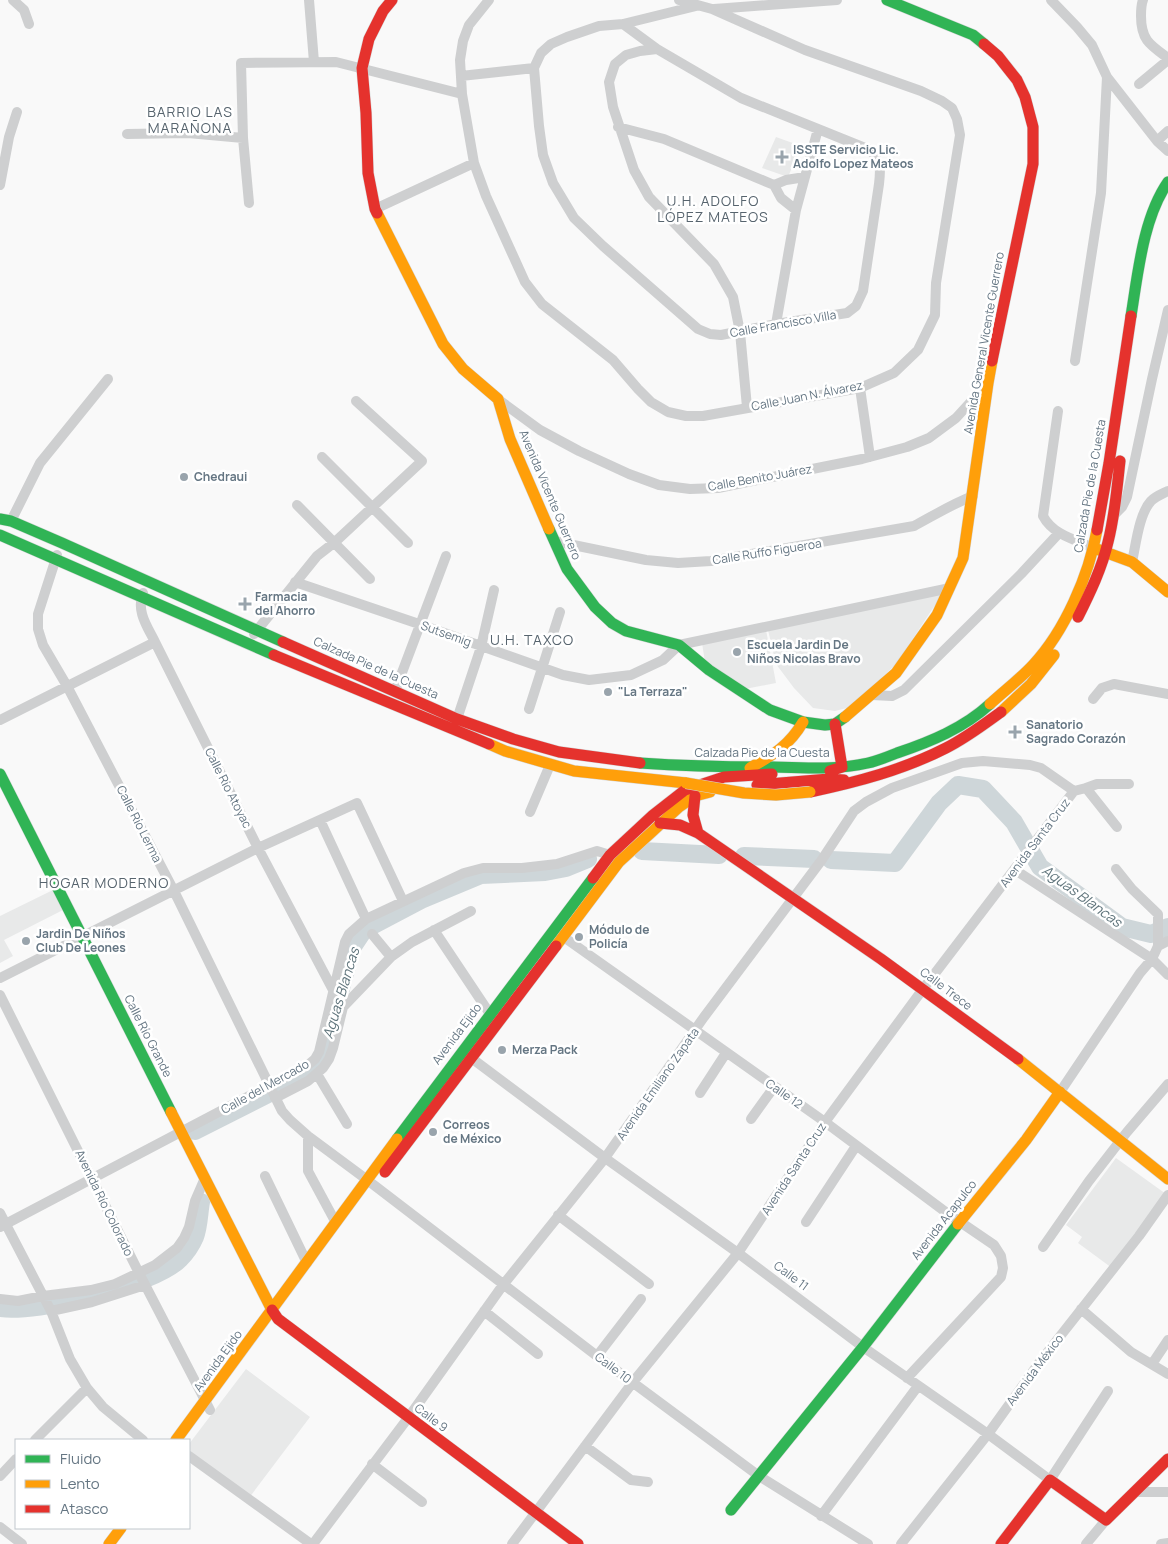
<svg xmlns="http://www.w3.org/2000/svg" width="1168" height="1544" font-family="Manrope,sans-serif">
  <style>
    .built { fill: #e8e9e9 }
    .lines { fill: none; stroke-linecap: round; stroke-linejoin: round }
    .river { stroke: #ced6d9; stroke-width: 18 }
    .fast-casing { stroke: #d5d6d7; stroke-width: 12 }
    .slow-casing { stroke: #d5d6d7; stroke-width: 12 }
    .jam-casing { stroke: #d5d6d7; stroke-width: 12 }
    .street { stroke: #cecfd0; stroke-width: 10 }
    .fast { stroke: #30b455; stroke-width: 11 }
    .slow { stroke: #ff9f0a; stroke-width: 11 }
    .jam { stroke: #e5322d; stroke-width: 11 }
    .slow-bridge-casing { stroke: #d5d6d7; stroke-width: 12; stroke-linecap: butt }
    .slow-bridge { stroke: #ff9f0a; stroke-width: 11 }
    .poi-dot { fill: #99a4ac; stroke: #fff; stroke-width: 2 }
    .labels { text-anchor: middle; stroke-width: 5; stroke-linejoin: round; paint-order: stroke }
    .poi-label { font-size: 12px; font-weight: bold; fill: #657683; stroke: #fff; text-anchor: start }
    .street-label { font-size: 12px; fill: #657683; stroke: #fff }
    .neighbourhood-label { font-size: 14px; letter-spacing: 1px; fill: #57646e; stroke: #fff }
    .water-label { font-size: 14px; font-style: italic; fill: #60757c; stroke: #fff }
  </style>
  <rect width="100%" height="100%" fill="#f9f9f9"/>
  <!-- built -->
  <path class="built" d="M776,137L801,146L788,177L762,168Z
    M943,593L896,664L851,707L835,711L813,708L794,688L776,664L768,630Z
    M766,630L776,683L745,689L705,662L702,643Z
    M53,890L63,910L4,940L13,956L0,963V916Z
    M1116,1158L1166,1194L1112,1268L1078,1243L1082,1237L1066,1225Z
    M246,1369L310,1417L249,1498L189,1452V1444Z"/>
  <g class="lines">
    <!-- river -->
    <path class="river" d="M642,851L719,855
      M744,856L814,859
      M831,860L895,863L939,803L958,785L983,789L1014,822L1040,867L1122,927L1151,934L1168,927
      M195,1131L282,1087L315,1068L323,1055L352,948L364,930L421,900L481,875L545,872L566,868L588,859
      M0,1308C36,1314 155,1285 180,1259C185,1254 192,1244 195,1237C199,1227 199,1213 201,1202"/>
    <!-- fast casing -->
    <g class="fast-casing">
      <path id="fast" d="M887,0L973,35L984,44
        M1131,316C1138,273 1143,218 1168,182
        M0,519L11,521L62,543L283,642
        M549,529L567,569L595,607L612,623L626,631L679,645L709,670L770,710L803,722L825,725L835,724L845,717
        M0,535L274,655
        M640,763C684,766 728,767 773,767C804,768 837,770 868,763C877,761 887,757 897,753C930,742 964,728 990,704
        M0,774L171,1112
        M397,1139L593,878
        M731,1510L863,1347L958,1224"/>
    </g>
    <!-- slow casing -->
    <g class="slow-casing">
      <path id="slow" d="M377,213L443,344L463,369L498,399L510,439L549,529
        M1094,548L1132,562L1168,592
        M990,704C1004,691 1020,679 1033,665C1065,631 1089,575 1097,530
        M1001,712L1031,684L1054,655
        M845,717L896,673L937,615L963,558L988,383L992,361
        M489,744L505,751L574,771L686,783
        M750,768C773,755 789,746 803,722
        M556,946L619,862L679,807L695,796L710,792
        M1018,1059L1168,1179
        M171,1112L272,1310
        M958,1224L1026,1140L1060,1092
        M176,1440L397,1139
        M109,1544L121,1528"/>
    </g>
    <!-- jam casing -->
    <g class="jam-casing">
      <path id="jam" d="M984,44L998,56L1017,80L1025,97L1033,127V164L992,361
        M377,213L375,209L368,173L366,113L362,68L369,39L383,11L392,0
        M1097,530L1109,463L1131,316
        M1078,617C1090,593 1102,568 1108,542C1115,515 1117,488 1120,461
        M283,642L457,719L513,739L559,752L640,763
        M274,655L489,744
        M830,771L842,767L835,724
        M757,785L829,779L844,780
        M810,792C857,782 903,770 946,748C966,738 983,725 1001,712
        M695,796L693,815L698,833
        M660,823L680,825L698,833L881,959L1018,1059
        M593,878L610,855L653,815L685,790L724,777L772,774
        M385,1172L556,946
        M272,1310L278,1319L578,1544
        M1001,1544L1050,1480L1106,1520L1168,1459"/>
    </g>
    <!-- street -->
    <path class="street" d="M13,0L24,10L29,24
      M309,0L314,62
      M489,0L469,25L463,41L460,60L462,94L474,163L486,196L525,282L542,304L613,360L638,389L651,402L668,412L686,416H703L860,388L894,373L918,350L935,315L936,283L960,135L957,119L952,108L942,101L921,91L805,50L712,9L679,0
      M1051,0L1077,27L1092,45L1107,77L1101,193L1075,361
      M1143,0C1141,5 1141,10 1141,16C1141,40 1150,45 1168,58
      M714,9L837,0
      M623,24L657,49L741,98L870,150C881,163 881,167 879,184L863,291L856,306L847,313L776,324L721,335L710,334L698,329L603,246L574,218L553,183L543,155L539,126L534,68L541,53L551,44L567,37L599,26L623,24L696,6
      M657,49L640,51L626,55L615,64L609,82L613,107L634,170L649,197L714,264L733,297L740,332L747,407
      M461,76L534,68
      M1107,77L1157,141L1168,151
      M1139,84L1168,60
      M618,127L664,139L774,185L781,198L796,210
      M127,134L188,133L243,138
      M1157,141L1168,131
      M0,185L9,137L17,112
      M774,185L786,180L805,177
      M249,203L243,138L241,63L336,62L462,94
      M375,209L474,163
      M776,324L796,210L818,129
      M860,388L870,457
      M499,400L540,430L579,451L629,474L659,485L690,489L718,488L862,459L907,447L929,438L956,418L988,383
      M1058,411L1043,516C1053,535 1076,540 1094,548
      M322,457L408,543
      M297,505L370,579
      M1114,515L1122,507L1127,497L1152,379L1168,310
      M11,521L40,463L108,379
      M554,541L646,560L678,563L711,561L914,526C933,516 952,504 973,496
      M57,555L38,614V629L43,645L67,686L174,891L282,1111L290,1120L308,1136L366,1179L597,1356L759,1476L868,1544
      M1132,562C1136,544 1139,514 1151,501C1156,496 1162,494 1168,491
      M295,582L419,624L563,675L589,680L631,675L663,660L679,645L950,588
      M143,593C136,611 147,626 155,642L258,848L333,990
      M254,634L317,556L335,542L422,461L356,401
      M395,691L446,556
      M872,695L892,696L904,690L1021,574L1059,533
      M1093,699L1102,688L1114,684L1168,694
      M529,709L560,612
      M457,719L481,647L494,590
      M0,720L155,642
      M1086,788L1097,784H1129
      M1074,791L1086,788L1117,827
      M530,812L550,765
      M320,820L366,919
      M1116,869L1132,889L1158,914V946
      M1015,870L1152,959L1168,975
      M434,930L490,1014L494,1018
      M558,933L825,1122L947,1213L994,1245L1001,1256L1003,1268L1001,1277L907,1378
      M372,934L391,957
      M0,978L258,848L357,803L403,901
      M0,995L141,1277L210,1410
      M466,1054L605,1158L738,1253L863,1347L988,1434L1050,1480L1108,1391
      M317,1074L347,1124
      M1060,1092L1140,973L1152,959L1158,946L1168,941
      M700,1093L726,1053
      M275,1098L308,1081L323,1068L329,1059L333,1048L343,1007L391,957L412,942L471,911
      M751,1119L774,1087
      M308,1136V1171L336,1223
      M265,1176L307,1263
      M0,1213L51,1311L70,1359L87,1388L103,1407L143,1440
      M558,1215L649,1284
      M806,1222L856,1146
      M0,1227L308,1065L315,1059L319,1052L345,942L349,934L366,919L464,873L483,868H522L557,864L597,851L610,855L615,859
      M1043,1247L1089,1181L1127,1132L1168,1084
      M0,1299L18,1301L43,1296L91,1290L115,1284L155,1265L177,1248L184,1238L189,1227L195,1201L205,1178
      M1081,1309L1131,1352L1168,1374
      M51,1311L92,1302L145,1285
      M484,1311L538,1354
      M597,1356L641,1299
      M1152,1364L1168,1340
      M35,1440L87,1388
      M585,1446L631,1480L648,1482
      M189,1456L311,1544
      M372,1464L422,1502
      M0,1476L16,1459
      M1134,1492H1168
      M821,1516L918,1386
      M0,1527L22,1544
      M313,1544L408,1418L503,1285L605,1158L704,1017L821,861L854,811L866,802L892,788L962,763L983,761L1030,765L1041,768L1074,791
      M512,1544L633,1382L738,1253L825,1122L923,989L1074,791
      M901,1544L988,1434L1039,1363L1139,1236L1168,1195
      M1086,1544L1106,1520
      M1161,1544L1168,1543"/>
    <!-- fast -->
    <use href="#fast" class="fast"/>
    <!-- slow -->
    <use href="#slow" class="slow"/>
    <!-- jam -->
    <use href="#jam" class="jam"/>
    <!-- slow-bridge casing -->
    <g class="slow-bridge-casing">
      <path id="slow-bridge" d="M686,783L744,793L776,795L810,792"/>
    </g>
    <!-- slow-bridge -->
    <use href="#slow-bridge" class="slow-bridge"/>
  </g>
  <!-- markers -->
  <g class="poi-dot">
    <path d="M779.5 149.5h5v5h5v5h-5v5h-5v-5h-5v-5h5z"/>
    <circle cx="184" cy="477" r="5"/>
    <path d="M242.5 596.5h5v5h5v5h-5v5h-5v-5h-5v-5h5z"/>
    <circle cx="737" cy="652" r="5"/>
    <circle cx="608" cy="692" r="5"/>
    <path d="M1012.5 724.5h5v5h5v5h-5v5h-5v-5h-5v-5h5z"/>
    <circle cx="579" cy="937" r="5"/>
    <circle cx="26" cy="941" r="5"/>
    <circle cx="502" cy="1050" r="5"/>
    <circle cx="433" cy="1132" r="5"/>
  </g>
  <g class="labels">
    <!-- poi labels -->
    <g class="poi-label">
      <text x="793" y="154">ISSTE Servicio Lic.<tspan x="793" dy="14">Adolfo Lopez Mateos</tspan></text>
      <text x="194" y="481">Chedraui</text>
      <text x="255" y="601">Farmacia<tspan x="255" dy="14">del Ahorro</tspan></text>
      <text x="747" y="649">Escuela Jardin De<tspan x="747" dy="14">Niños Nicolas Bravo</tspan></text>
      <text x="618" y="696">"La Terraza"</text>
      <text x="1026" y="729">Sanatorio<tspan x="1026" dy="14">Sagrado Corazón</tspan></text>
      <text x="589" y="934">Módulo de<tspan x="589" dy="14">Policía</tspan></text>
      <text x="36" y="938">Jardin De Niños<tspan x="36" dy="14">Club De Leones</tspan></text>
      <text x="512" y="1054">Merza Pack</text>
      <text x="443" y="1129">Correos<tspan x="443" dy="14">de México</tspan></text>
    </g>
    <!-- street labels -->
    <g class="street-label">
      <text transform="translate(783 324) rotate(-10)" y="4">Calle Francisco Villa</text>
      <text transform="translate(984 343) rotate(-80)" y="4">Avenida General Vicente Guerrero</text>
      <text transform="translate(807 396) rotate(-11)" y="4">Calle Juan N. Álvarez</text>
      <text transform="translate(760 478) rotate(-10)" y="4">Calle Benito Juárez</text>
      <text transform="translate(1090 486) rotate(-80)" y="4">Calzada Pie de la Cuesta</text>
      <text transform="translate(550 495) rotate(67)" y="4">Avenida Vicente Guerrero</text>
      <text transform="translate(767 552) rotate(-9)" y="4">Calle Ruffo Figueroa</text>
      <text transform="translate(446 634) rotate(20)" y="4">Sutsemig</text>
      <text transform="translate(376 668) rotate(24)" y="4">Calzada Pie de la Cuesta</text>
      <text x="762" y="757">Calzada Pie de la Cuesta</text>
      <text transform="translate(228 788) rotate(63)" y="4">Calle Río Atoyac</text>
      <text transform="translate(139 824) rotate(63)" y="4">Calle Río Lerma</text>
      <text transform="translate(1035 843) rotate(-53)" y="4">Avenida Santa Cruz</text>
      <text transform="translate(946 989) rotate(37)" y="4">Calle Trece</text>
      <text transform="translate(457 1034) rotate(-53)" y="4">Avenida Ejido</text>
      <text transform="translate(148 1036) rotate(63)" y="4">Calle Río Grande</text>
      <text transform="translate(658 1084) rotate(-55)" y="4">Avenida Emiliano Zapata</text>
      <text transform="translate(265 1087) rotate(-29)" y="4">Calle del Mercado</text>
      <text transform="translate(784 1094) rotate(35)" y="4">Calle 12</text>
      <text transform="translate(794 1169) rotate(-57)" y="4">Avenida Santa Cruz</text>
      <text transform="translate(104 1203) rotate(64)" y="4">Avenida Río Colorado</text>
      <text transform="translate(944 1220) rotate(-52)" y="4">Avenida Acapulco</text>
      <text transform="translate(791 1276) rotate(37)" y="4">Calle 11</text>
      <text transform="translate(218 1361) rotate(-54)" y="4">Avenida Ejido</text>
      <text transform="translate(613 1368) rotate(37)" y="4">Calle 10</text>
      <text transform="translate(1035 1370) rotate(-53)" y="4">Avenida México</text>
      <text transform="translate(431 1418) rotate(37)" y="4">Calle 9</text>
    </g>
    <!-- neighbourhood labels -->
    <g class="neighbourhood-label">
      <text x="190" y="117">BARRIO LAS<tspan x="190" dy="16">MARAÑONA</tspan></text>
      <text x="713" y="206">U.H. ADOLFO<tspan x="713" dy="16">LÓPEZ MATEOS</tspan></text>
      <text x="532" y="645">U.H. TAXCO</text>
      <text x="104" y="888">HOGAR MODERNO</text>
    </g>
    <!-- water labels -->
    <g class="water-label">
      <text transform="translate(1082 896) rotate(36)" y="5">Aguas Blancas</text>
      <text transform="translate(341 993) rotate(-73)" y="5">Aguas Blancas</text>
    </g>
  </g>
  <!-- legend -->
  <rect x="15" y="1439" width="175" height="90" fill="#ffffff" stroke="#c1c8cd"/>
  <rect x="25" y="1455" width="25" height="8" fill="#30b455" stroke="#c1c8cd"/>
  <text x="60" y="1464" font-size="15" fill="#657683">Fluido</text>
  <rect x="25" y="1480" width="25" height="8" fill="#ff9f0a" stroke="#c1c8cd"/>
  <text x="60" y="1489" font-size="15" fill="#657683">Lento</text>
  <rect x="25" y="1505" width="25" height="8" fill="#e5322d" stroke="#c1c8cd"/>
  <text x="60" y="1514" font-size="15" fill="#657683">Atasco</text>
</svg>
